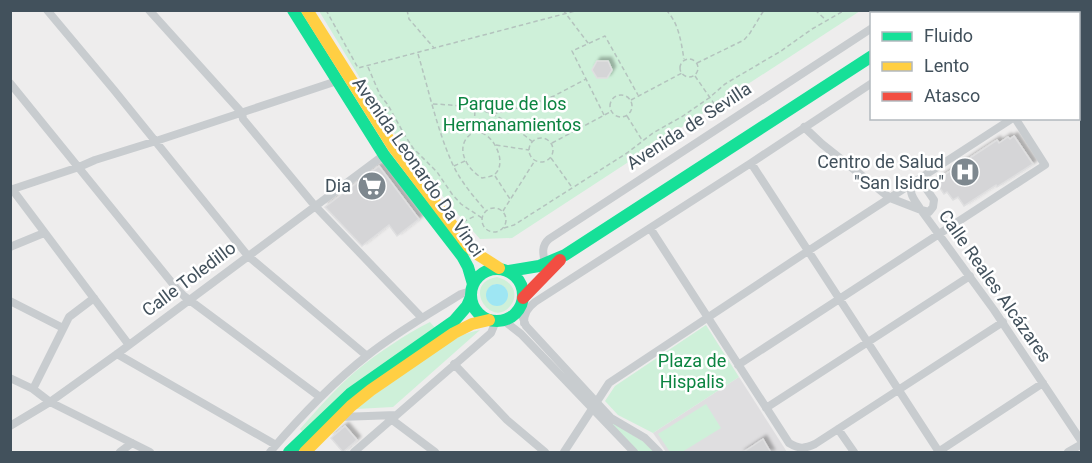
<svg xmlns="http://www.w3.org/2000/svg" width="1092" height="463" font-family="Roboto,sans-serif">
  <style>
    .education { fill: #dfdee0 }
    .green { fill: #cef0d9; fill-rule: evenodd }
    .water { fill: #9ee6f3 }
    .building { fill: #d5d5d7; stroke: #dfdfe0; stroke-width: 1.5; filter: url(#shadow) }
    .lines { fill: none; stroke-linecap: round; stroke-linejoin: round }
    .path { stroke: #b4c3be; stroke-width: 1.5; stroke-dasharray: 4.5 3; stroke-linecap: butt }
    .street { stroke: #c8cccf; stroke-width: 8 }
    .fast { stroke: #16e098; stroke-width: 12 }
    .slow { stroke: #ffcf43; stroke-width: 12 }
    .jam { stroke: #f24e42; stroke-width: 12 }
    .labels { text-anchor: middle; stroke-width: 5; stroke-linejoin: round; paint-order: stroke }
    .park-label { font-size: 18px; fill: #0c8441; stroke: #fff }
    .street-label { font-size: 18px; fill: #42515c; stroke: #fff }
    .poi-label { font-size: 18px; fill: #42515c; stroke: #fff; text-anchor: end }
  </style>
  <defs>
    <filter id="shadow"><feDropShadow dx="3.5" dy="-3.5" stdDeviation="1.5" flood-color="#0004"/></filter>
  </defs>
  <rect width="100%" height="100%" fill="#eeeded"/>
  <!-- education -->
  <path class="education" d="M739,377L787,452H666L653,433Z"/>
  <!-- green -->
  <path class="green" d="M319,11H860L512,238L480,239L448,203L391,129Z
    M497,277C510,280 520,292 511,305C492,331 460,283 497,277ZM495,284C505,284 509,290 507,299L491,304C484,297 485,288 495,284Z
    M430,322L436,329L303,432L300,429C318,409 335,389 356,371C376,354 406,334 430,322Z
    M706,325L739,377L653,433L618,415L605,401L615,386Z
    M480,330L393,407L356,409C376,393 398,378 419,362C438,349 457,334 480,330Z
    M706,404L721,428L682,452H670L658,434Z
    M613,423L644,442L654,452H638L611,426Z"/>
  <!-- water -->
  <path class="water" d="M486 295a11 11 0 1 1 22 0a11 11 0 1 1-22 0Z"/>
  <!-- building -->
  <path class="building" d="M597,61H608L612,70L607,78H597L592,70Z
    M1014,136L1033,164L997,187L996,185L964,206L958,197L953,200L947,192L944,194L935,181L997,140L999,143L1008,137L1010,139Z
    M379,166L419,219L397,236L389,225L362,246L325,207Z
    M345,426L357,440L343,452L331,438Z
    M763,439L771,453H742Z"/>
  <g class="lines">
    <!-- path -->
    <path class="path" d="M326,10L358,68L579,10
      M407,10L409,19L434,48
      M563,10L588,43
      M666,10C679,23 681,42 684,59
      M815,10L826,20
      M418,54C429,91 437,130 453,165C461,182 474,197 486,211
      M680 68a9 9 0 1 1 18 0a9 9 0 1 1-18 0Z
      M697,63L744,40L750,33L764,10
      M368,67L380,95L388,105L404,134L413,148L437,172L452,194L461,204L482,218
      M695,76L715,105
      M610 106a11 11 0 1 1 22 0a11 11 0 1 1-22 0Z
      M631,100L682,73
      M433,104C454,105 475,106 494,115C508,121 521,133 533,142
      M493,114L526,106L554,96L586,79
      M604,115L572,51L605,36L638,95
      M627,116L642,140
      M474,131L475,109
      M474,132C476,132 481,132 484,134C495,139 506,162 496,173C492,177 487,177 482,178C465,168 453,144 474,132Z
      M529 150a12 12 0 1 1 24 0a12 12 0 1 1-24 0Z
      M552,143L612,111
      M496,145L529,150
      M551,158L571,186
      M454,166L465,161
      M495,176L510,199
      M482 220a12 12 0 1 1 24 0a12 12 0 1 1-24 0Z
      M503,211L534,162
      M463,222L475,216
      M504,228L514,225L627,153L653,133L683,116L709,98L725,84L781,51L812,29L845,10"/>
    <!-- street -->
    <path class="street" d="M47,10L114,90L248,256L367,356
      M149,10L242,113L243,119L315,206L422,318
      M894,14L898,10
      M955,14L956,10
      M972,14L976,10
      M10,83L177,289L184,296L320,397
      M804,127L822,144L890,198L921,210L994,310L1082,442
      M751,163L939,452
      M916,182L923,184L934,200L933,207L929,212L921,210C915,200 905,191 916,182Z
      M12,189L129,345
      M10,190L79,167L95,160L156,141L337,81
      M650,228L789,443C799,449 804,449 815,444L1003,322
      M10,247L44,233
      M545,264C543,254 541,246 549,239L872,28
      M10,301L63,328
      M521,305L523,318L526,326L611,418L645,438L659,452
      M503,320L521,334L634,452
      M524,323C524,314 527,308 535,302L751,163L872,83
      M117,354L276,445
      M454,364L507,420L545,452
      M738,365L1045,165L1015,118
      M10,378L33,389L50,402L150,452
      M33,389L69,317L94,298
      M766,408L970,276
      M340,417L396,415
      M391,419L435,452
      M10,426L50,402L117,354L384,155
      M838,429L854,452
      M120,452L132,443
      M270,452C299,418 332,383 368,355C397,332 429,314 461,294L471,291
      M354,452L491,333L496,321
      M564,452L609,383L808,251L1013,118
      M938,452L1043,383
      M1068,452L1082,444"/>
    <!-- fast -->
    <path class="fast" d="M293,10L384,155L462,256L468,267L473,284
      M471 295a26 26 0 1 1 52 0a26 26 0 1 1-52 0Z
      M509,271L539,266L565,255L872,56
      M289,452L350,394L454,321L467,306L471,297"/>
    <!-- slow -->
    <path class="slow" d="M307,10L394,148L468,246L477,254L499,268
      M938,14L942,10
      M305,452L351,406L371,390L454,333L472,324L489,320"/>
    <!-- jam -->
    <path class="jam" d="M523,298L560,260"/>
  </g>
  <!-- icons -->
  <defs>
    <g id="hospital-disc" transform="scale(1.5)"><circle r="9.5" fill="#7e888f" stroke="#fff"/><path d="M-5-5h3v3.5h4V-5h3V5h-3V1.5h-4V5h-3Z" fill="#fff"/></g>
    <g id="supermarket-disc" transform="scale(1.5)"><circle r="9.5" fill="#7e888f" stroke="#fff"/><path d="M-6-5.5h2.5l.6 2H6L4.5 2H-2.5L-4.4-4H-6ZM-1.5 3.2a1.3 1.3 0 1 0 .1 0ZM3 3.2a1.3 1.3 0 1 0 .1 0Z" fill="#fff"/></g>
  </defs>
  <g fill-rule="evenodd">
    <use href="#hospital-disc" x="965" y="172"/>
    <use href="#supermarket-disc" x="372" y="186"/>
  </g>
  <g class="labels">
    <!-- park labels -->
    <g class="park-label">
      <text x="512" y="110">Parque de los<tspan x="512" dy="21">Hermanamientos</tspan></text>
      <text x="692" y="367">Plaza de<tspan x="692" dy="21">Hispalis</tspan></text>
    </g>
    <!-- street labels -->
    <g class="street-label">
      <text transform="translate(689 126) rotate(-33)" y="6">Avenida de Sevilla</text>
      <text transform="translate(418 167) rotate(55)" y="6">Avenida Leonardo Da Vinci</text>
      <text transform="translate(189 279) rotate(-37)" y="6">Calle Toledillo</text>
      <text transform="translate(995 286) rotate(55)" y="6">Calle Reales Alcázares</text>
    </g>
    <!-- poi labels -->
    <g class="poi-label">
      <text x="944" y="168">Centro de Salud<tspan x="944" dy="21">"San Isidro"</tspan></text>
      <text x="351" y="192">Dia</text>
    </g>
  </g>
  <!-- border -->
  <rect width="1092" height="463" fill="none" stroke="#42515c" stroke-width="24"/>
  <!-- legend -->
  <rect x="870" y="12" width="210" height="108" fill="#ffffff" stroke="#b3b9be" stroke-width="1.5"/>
  <rect x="882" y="32" width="30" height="9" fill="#16e098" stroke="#b3b9be" stroke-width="1.5"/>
  <text x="924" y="42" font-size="18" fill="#42515c">Fluido</text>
  <rect x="882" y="62" width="30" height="9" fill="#ffcf43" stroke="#b3b9be" stroke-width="1.5"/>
  <text x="924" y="72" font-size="18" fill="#42515c">Lento</text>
  <rect x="882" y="92" width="30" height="9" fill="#f24e42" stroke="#b3b9be" stroke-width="1.5"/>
  <text x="924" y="102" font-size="18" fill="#42515c">Atasco</text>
</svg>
